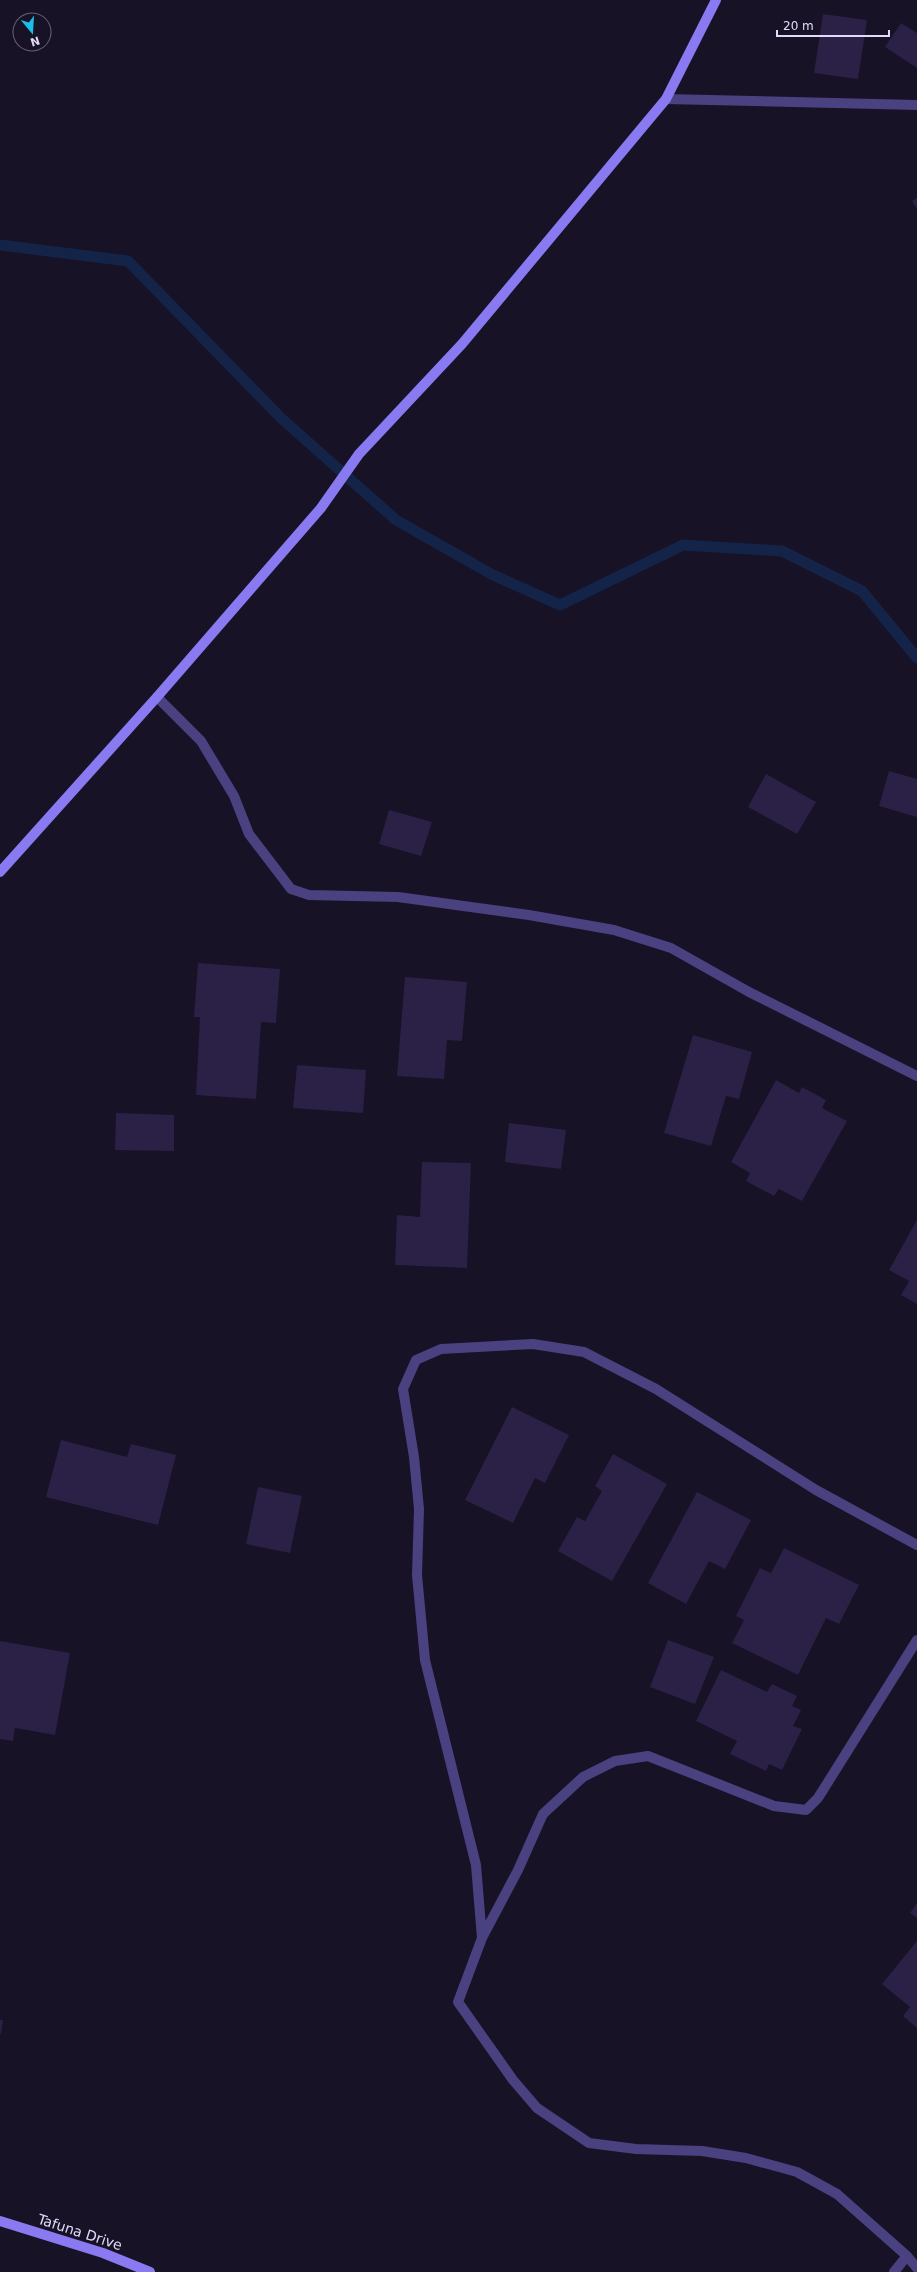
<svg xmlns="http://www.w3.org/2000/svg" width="917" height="2272" font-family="'DejaVu Sans',sans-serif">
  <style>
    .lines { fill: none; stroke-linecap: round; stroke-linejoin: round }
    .stream { stroke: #142348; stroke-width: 11 }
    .building { fill: #2b2045 }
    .minor { stroke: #4a4180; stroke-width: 10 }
    .secondary { stroke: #897af2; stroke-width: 10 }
    .labels { text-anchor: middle; stroke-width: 3; stroke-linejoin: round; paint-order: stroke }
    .street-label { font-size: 14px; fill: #e1dafb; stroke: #171226 }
  </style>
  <rect width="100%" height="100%" fill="#171226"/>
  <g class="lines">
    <!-- stream -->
    <path class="stream" d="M0,245L128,261L281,418L396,520L493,575L560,605L683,545L782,551L862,591L917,658"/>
  </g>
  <!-- building -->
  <path class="building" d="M823,14L867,20L858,79L814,73Z
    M901,23L917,33V68L885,47Z
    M917,198V209L912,201Z
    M889,771L917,779V817L879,806Z
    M766,774L816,802L797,834L748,807Z
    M389,810L432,822L421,856L379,844Z
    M198,963L280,969L276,1023L261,1022L256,1099L196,1095L200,1017H194Z
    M405,977L467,982L462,1041L447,1040L444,1079L397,1076Z
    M693,1035L752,1052L739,1099L726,1096L711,1146L664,1133Z
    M297,1065L366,1070L363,1113L293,1108Z
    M776,1080L799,1093L802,1087L826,1100L822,1108L847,1121L802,1201L779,1189L774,1196L746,1181L750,1173L731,1162Z
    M116,1113L174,1115V1151L115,1150Z
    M509,1123L566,1130L561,1169L505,1162Z
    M422,1162L471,1163L467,1268L395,1265L397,1215L420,1217Z
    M917,1220V1304L901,1295L909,1281L889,1270Z
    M512,1407L569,1435L545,1483L535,1478L513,1523L465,1500Z
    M61,1440L127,1457L131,1444L176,1455L158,1525L46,1497Z
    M613,1454L667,1484L612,1581L558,1551L577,1517L585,1521L602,1491L595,1486Z
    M258,1487L302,1496L290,1553L246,1544Z
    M697,1492L751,1520L725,1569L709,1561L686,1604L648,1583Z
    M784,1548L859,1585L839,1624L826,1618L798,1675L732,1643L744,1620L736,1616L760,1568L771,1573Z
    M668,1640L714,1657L695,1704L650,1687Z
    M0,1641L70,1653L55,1735L15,1728L13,1741L0,1739Z
    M721,1670L767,1692L772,1684L797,1696L792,1706L801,1710L793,1726L802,1729L782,1770L769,1764L766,1771L730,1754L737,1741L696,1721Z
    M917,1903V1918L910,1913Z
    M917,1941V2028L903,2016L910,2007L882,1984Z
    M0,2020H3L1,2034H0Z"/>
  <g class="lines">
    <!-- minor -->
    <path class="minor" d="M666,99L917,105
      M157,697L201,741L234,796L249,834L291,889L309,895L398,897L529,915L614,930L671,948L749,992L917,1076
      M917,1640L818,1798L806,1810L774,1806L648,1756L615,1761L583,1777L543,1814L518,1870L482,1938L458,2002L513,2080L537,2108L589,2143L636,2149L702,2151L746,2158L797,2172L837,2194L907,2256L917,2268
      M482,1938L476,1865L425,1660L417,1575L419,1509L414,1457L403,1389L416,1360L441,1349L533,1344L584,1352L656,1389L816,1490L917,1545
      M894,2272L907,2256"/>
    <!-- secondary -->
    <path class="secondary" d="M0,872L157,697L321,508L359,454L462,344L666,99L716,0
      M0,2221L103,2253L150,2272"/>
  </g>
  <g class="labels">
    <!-- street labels -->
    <g class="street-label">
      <text transform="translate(80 2232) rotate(18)" y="5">Tafuna Drive</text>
    </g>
  </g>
  <!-- north arrow -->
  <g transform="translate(32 32) rotate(162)"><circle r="19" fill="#171226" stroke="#68627b"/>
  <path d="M0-3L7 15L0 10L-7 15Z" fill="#19bfe9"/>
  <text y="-6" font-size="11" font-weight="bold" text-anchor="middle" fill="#e1dafb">N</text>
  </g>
  <!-- scale -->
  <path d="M777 30v6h112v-6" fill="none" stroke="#e1dafb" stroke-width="2"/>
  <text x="783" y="30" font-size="12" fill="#e1dafb" stroke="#171226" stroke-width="3" paint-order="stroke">20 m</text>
</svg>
